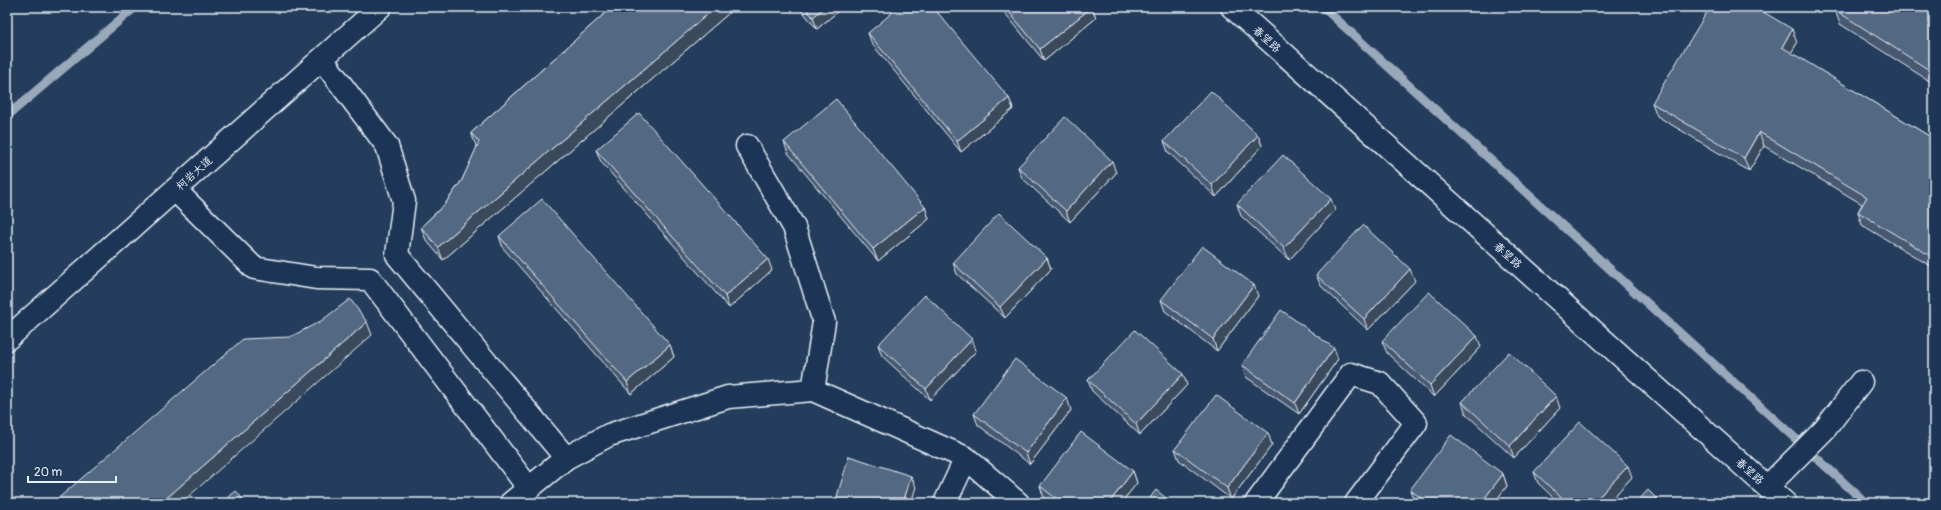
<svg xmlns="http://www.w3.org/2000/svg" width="1941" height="510" font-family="Pangolin,'LXGW WenKai TC',sans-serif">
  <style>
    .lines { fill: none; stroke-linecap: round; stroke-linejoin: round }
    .stream { stroke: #99a8ba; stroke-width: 9 }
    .minor-casing { stroke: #e8f1f8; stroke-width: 25 }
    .minor { stroke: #1d3557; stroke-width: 22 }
    .wall { fill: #475970; stroke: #e8f1f8 }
    .shaded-wall { fill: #3a485b; stroke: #e8f1f8 }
    .building { fill: #536782; stroke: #e8f1f8 }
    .labels { text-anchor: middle; stroke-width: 3; stroke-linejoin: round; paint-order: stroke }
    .street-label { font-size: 11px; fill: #e8f1f8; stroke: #1d3557 }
  </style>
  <rect width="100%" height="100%" fill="#253d5d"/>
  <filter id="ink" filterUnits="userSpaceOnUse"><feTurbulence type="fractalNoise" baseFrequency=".025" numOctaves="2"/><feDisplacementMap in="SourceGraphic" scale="8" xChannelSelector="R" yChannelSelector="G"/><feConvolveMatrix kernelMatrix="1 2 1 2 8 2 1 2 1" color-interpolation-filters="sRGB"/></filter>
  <g filter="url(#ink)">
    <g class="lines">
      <!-- stream -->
      <path class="stream" d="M1323,7L1866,503
        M7,116L135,7"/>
      <!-- minor casing -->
      <g class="minor-casing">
        <path id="minor" d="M1232,7L1785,503
          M322,59L387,146L404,201L397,255L566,458
          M747,146L794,227L824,322L813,390
          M175,190L254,268L316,278L370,279L528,487
          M7,339L380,7
          M1767,487L1825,429L1861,382
          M511,503L566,458L609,435L728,397L813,390L966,458L1018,503
          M945,503L966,458
          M1256,503L1351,374L1380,383L1416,423L1356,503"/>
      </g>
      <!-- minor -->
      <use href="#minor" class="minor"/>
    </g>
    <!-- wall -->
    <path class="wall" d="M612,7H727L729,13L443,260L426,240L421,227L445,204L462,180L477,148L471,133Z
      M799,7H843L817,29Z
      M1000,7H1092L1096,18L1044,61Z
      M1934,7V84L1840,24L1835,10Z
      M868,33L1009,98L1013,109L961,152L872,44Z
      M1797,43L1791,53L1934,139V268L1862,225L1858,212L1862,204L1764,146L1749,171L1657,116L1652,103Z
      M1258,135L1262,146L1216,197L1168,152L1164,141Z
      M784,142L925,207L929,219L878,261L788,153Z
      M596,150L772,270L729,308L601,162Z
      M1018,167L1116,173L1070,222L1022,178Z
      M1237,204L1335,210L1289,260L1241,216Z
      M499,236L670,345L674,357L631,394L503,248Z
      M1047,258L1051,269L1005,318L957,274L953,263Z
      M1316,275L1415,281L1368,330L1321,286Z
      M1258,296L1217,351L1165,311L1161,300Z
      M972,339L976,351L930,400L882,356L878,345Z
      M1382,341L1481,347L1434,397L1387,353Z
      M1338,359L1299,414L1246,377L1242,365Z
      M1088,380L1187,385L1140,435L1092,391Z
      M1462,402L1560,408L1514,458L1466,414Z
      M1071,410L1030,464L978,425L974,414Z
      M1272,445L1231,499L1179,460L1175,449Z
      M1133,471L1137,483L1121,503H1051L1044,498L1040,486Z
      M1534,472L1632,477L1608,503H1559L1538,483Z
      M1503,474L1507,486L1494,503H1417L1414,501L1410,490Z"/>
    <!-- shaded-wall -->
    <path class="shaded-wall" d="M716,7H727L729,13L443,260L438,247Z
      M825,7H843L817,29L813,17Z
      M1092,7L1096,18L1044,61L1040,49Z
      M1792,29L1797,43L1787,60L1782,47Z
      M1009,98L1013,109L961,152L957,141Z
      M1759,132L1764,146L1749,171L1744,158Z
      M1258,135L1262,146L1216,197L1212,185Z
      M1112,161L1116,173L1070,222L1066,211Z
      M1331,199L1335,210L1289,260L1284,248Z
      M925,207L929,219L878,261L873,249Z
      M1047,258L1051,269L1005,318L1000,307Z
      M768,259L772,270L729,308L725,296Z
      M1410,269L1415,281L1368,330L1364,319Z
      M1254,285L1258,296L1217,351L1213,339Z
      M367,322L372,335L181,503H161Z
      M1477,336L1481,347L1434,397L1430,385Z
      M972,339L976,351L930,400L926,389Z
      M670,345L674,357L631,394L627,382Z
      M1334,348L1338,359L1299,414L1295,403Z
      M1183,374L1187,385L1140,435L1136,424Z
      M1556,396L1560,408L1514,458L1510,446Z
      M1067,398L1071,410L1030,464L1026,453Z
      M1268,433L1272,445L1231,499L1227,488Z
      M1628,466L1632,477L1608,503H1593Z
      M1133,471L1137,483L1121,503H1109Z
      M1503,474L1507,486L1494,503H1481Z
      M911,476L916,487L911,503H903Z"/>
    <!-- building -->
    <path class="building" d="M612,7H716L438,247L421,227L445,204L462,180L479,142L471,133Z
      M804,7H825L813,17Z
      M899,7H933L1009,98L957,141L868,33Z
      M1005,7H1092L1040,49Z
      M1710,7H1755L1792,29L1782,47L1934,139V258L1858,212L1867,197L1759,132L1744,158L1652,103Z
      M1837,7H1934V73L1835,10Z
      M1211,91L1258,135L1212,185L1164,141Z
      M836,99L925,207L873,249L784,142Z
      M639,113L768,259L725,296L596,150Z
      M1065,117L1112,161L1066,211L1018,167Z
      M1283,155L1331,199L1284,248L1237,204Z
      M542,199L670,345L627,382L499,236Z
      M999,213L1047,258L1000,307L953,263Z
      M1363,225L1410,269L1364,319L1316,275Z
      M1202,246L1254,285L1213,339L1161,300Z
      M1429,292L1477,336L1430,385L1382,341Z
      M925,295L972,339L926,389L878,345Z
      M350,299L367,322L161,503H53L243,339L290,337L321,321Z
      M1281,310L1334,348L1295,403L1242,365Z
      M1135,330L1183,374L1136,424L1088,380Z
      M1509,352L1556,396L1510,446L1462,402Z
      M1015,359L1067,398L1026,453L974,414Z
      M1216,395L1268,433L1227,488L1175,449Z
      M1580,422L1628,466L1593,503H1567L1534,472Z
      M1081,432L1133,471L1109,503H1062L1040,486Z
      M1451,435L1503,474L1481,503H1428L1410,490Z
      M849,456L911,476L903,503H835Z
      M1156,490L1172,503H1146Z
      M1648,490L1661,503H1636Z
      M236,491L246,503H221Z"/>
  </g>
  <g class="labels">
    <!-- street labels -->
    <g class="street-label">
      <text transform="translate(1267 39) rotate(42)" y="4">春望路</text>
      <text transform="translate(194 173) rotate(-42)" y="4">柯岩大道</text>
      <text transform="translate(1508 255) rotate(42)" y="4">春望路</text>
      <text transform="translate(1750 471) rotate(42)" y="4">春望路</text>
    </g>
  </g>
  <!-- margin -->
  <rect width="1941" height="510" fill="none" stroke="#1d3557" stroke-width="24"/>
  <rect x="12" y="12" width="1917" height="486" fill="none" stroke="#e8f1f8" stroke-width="1.5" filter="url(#ink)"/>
  <!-- scale -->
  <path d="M28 476v6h88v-6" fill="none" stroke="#e8f1f8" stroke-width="2"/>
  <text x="34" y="476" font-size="12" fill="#e8f1f8" stroke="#1d3557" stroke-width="3" paint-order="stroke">20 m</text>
</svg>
